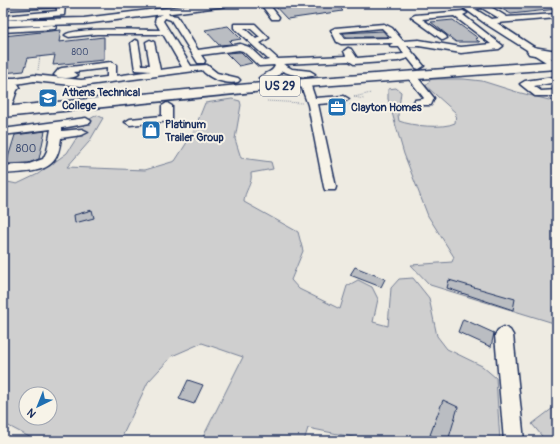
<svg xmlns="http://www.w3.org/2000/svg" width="560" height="444" font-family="Pangolin,sans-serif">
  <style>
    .green { fill: #cfcfcf; stroke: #757f96; fill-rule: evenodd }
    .building { fill: #babdc2; stroke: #1b2f5e }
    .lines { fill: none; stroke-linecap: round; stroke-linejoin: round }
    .minor-casing { stroke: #1b2f5e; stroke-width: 3 }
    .major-casing { stroke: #1b2f5e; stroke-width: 3 }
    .highway-casing { stroke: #1b2f5e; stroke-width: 3 }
    .path { stroke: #1b2f5e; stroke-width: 1; stroke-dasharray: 0.5 1.5; stroke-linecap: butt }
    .minor { fill: #f7f3e8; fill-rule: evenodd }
    .major { fill: #f7f3e8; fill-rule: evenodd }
    .highway { fill: #f7f3e8; fill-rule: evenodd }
    .labels { text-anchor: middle; stroke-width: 4; stroke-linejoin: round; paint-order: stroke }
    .far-number-label { font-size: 9px; fill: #435277 }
    .far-poi-label { font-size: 11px; font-weight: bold; fill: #1b2f5e; stroke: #f7f3e8; text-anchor: start }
    .number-label { font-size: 11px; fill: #435277 }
    .shield { fill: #f7f3e8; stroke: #5d6a87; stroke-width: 1 }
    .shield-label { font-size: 12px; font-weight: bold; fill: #1b2f5e }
  </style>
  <rect width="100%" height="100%" fill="#eeebe2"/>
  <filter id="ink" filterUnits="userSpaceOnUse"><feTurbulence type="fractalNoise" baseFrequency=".025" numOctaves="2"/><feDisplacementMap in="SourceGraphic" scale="8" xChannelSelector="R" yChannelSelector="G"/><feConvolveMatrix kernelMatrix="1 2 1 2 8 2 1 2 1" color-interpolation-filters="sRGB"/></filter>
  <g filter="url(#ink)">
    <!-- green -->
    <path class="green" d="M431,79H464L482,81L517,92L557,102V324L430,285L411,265L452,262L454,257L428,216L404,154L388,99V89L396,88L401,92L398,115L399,121C412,126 443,129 455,123L456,113L426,86Z
      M232,99L240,101L241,105L235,139L241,158L271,162L273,169L251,173C253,184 244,191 244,202L298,232L303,251L291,280L299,289L340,309L347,286L358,280L372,287L378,299L373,322L388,326L391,288L399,279L413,278L429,298L437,336L447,349L482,366L496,378L500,441H363L353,437L308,428L304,441H201L243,357L202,343L172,356L148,382L120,441H37L3,423V181L17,184L38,174L67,153L88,120L97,115L103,118L89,142L67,167L145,170L175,161L193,133L205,103ZM26,394H50V418H26Z
      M557,405V441H546L532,424Z"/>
    <!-- building -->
    <path class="building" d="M272,3H335L343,11L287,19Z
      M491,3H557V9L511,14Z
      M453,20L478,38L475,39L480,42H456L431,22Z
      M228,26L241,39L229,41L232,44L219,45L205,30Z
      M61,30L59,42L104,37V60L53,65L55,55L28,58L24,71L3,73V36Z
      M383,31L388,37H346L343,33Z
      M241,52L252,63L239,66L226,53Z
      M45,131L39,159L29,163L6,164L15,135Z
      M92,210L94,218L75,223L74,215Z
      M355,267L385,279L381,287L350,275Z
      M449,280L515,299L513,310L447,288Z
      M463,319L494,333L491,347L458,332Z
      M188,380L203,385L194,404L179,399Z
      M443,400L458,407L448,441H441L430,435Z"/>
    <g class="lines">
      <!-- minor casing -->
      <g class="minor-casing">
        <path id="minor" d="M62,3L65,5L64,15L3,20V16L57,11V7L3,10V6Z
          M260,3H268L279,17L278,19H272Z
          M457,3L486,4L507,17L557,14V18L497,23L557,62V69L486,24ZM482,8L499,18L491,19L475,9Z
          M160,9H166L169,15L177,16L198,50L240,44L249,47L264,61L269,60L234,28V24H255L269,38L260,43L278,59L346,56L344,51L348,48L351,49L357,58L404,54L399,47H391L390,45L393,43L341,44L337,42L331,30L335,28L384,24L392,28L403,41L419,40L461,47L491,44L454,16L422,19L446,36L447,38L443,40L411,17L415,15L463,11L467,13L463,15L503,46L499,49L461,53L419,46H407L424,66L419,69L416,68L408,58L398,61L354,64L349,61L283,64L292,69L310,71L315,74C308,80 290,74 282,71C279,77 267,82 261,80L259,78C264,73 272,73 275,66L274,65L259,66L243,51L239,50L201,55L205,61L204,63H198L171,20L165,18L163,21L191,66L207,65L217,73L238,78L240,80L238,82C227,85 209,79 202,70L81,86L34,81L16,84L18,87L8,117L3,120V102L8,87L6,84H3V78H15L34,75L81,80L107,77V68L74,72L78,75C73,79 59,79 54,75L59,69L62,68L111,62L116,65V76L151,71L135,70L131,43L135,40L138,41L142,65H150L146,42L150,40L154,42L160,70L182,67L163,34H97L69,37L65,35C74,27 144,30 160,30L155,21L156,17L162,14L159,11ZM244,28H250L260,37L256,39ZM382,28L392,38L345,39L340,32Z
          M52,25L56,27L55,29L3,32V28Z
          M411,72L414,73L434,98L431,105H419L414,102L415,100L423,99L424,98L406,75Z
          M554,77L557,78V82L534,86L541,91L557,90V96H535L520,84L525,81Z
          M305,80L310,83L315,98L344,96L349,99L344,102L318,104L336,187L335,190H325L324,187L308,105L300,83Z
          M167,103L172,106V119L171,121L130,125L125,122L130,119L162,116V106Z
          M86,118L91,121L90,123L62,128V131L82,129L88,132L82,135L61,138C60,145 59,153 55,159C46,174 18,172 3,174V166L29,164L43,159L47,151L51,129L3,135V129Z
          M504,327L510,330L513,335L524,441H504L495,335L498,330Z"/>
      </g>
      <!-- major casing -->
      <g class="major-casing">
        <path id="major" d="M206,3H231L227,6L84,24L3,26V20L84,18Z"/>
      </g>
      <!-- highway casing -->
      <g class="highway-casing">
        <path id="highway" d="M533,47L557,51V59L529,54L527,51L529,48Z
          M557,61V69L305,87L3,117V107L305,79Z
          M13,83L18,84L20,87L8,99L3,100V89L8,84Z"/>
      </g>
      <!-- path -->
      <path class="path" d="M38,70L40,56
        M354,97L371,93
        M354,97L364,99
        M267,101L302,103
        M350,104L352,110"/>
      <!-- minor -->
      <use href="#minor" class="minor"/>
      <!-- major -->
      <use href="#major" class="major"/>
      <!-- highway -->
      <use href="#highway" class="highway"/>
    </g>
  </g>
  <!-- icons -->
  <defs>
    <g id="university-square" transform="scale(1)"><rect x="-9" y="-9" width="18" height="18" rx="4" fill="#1f6fb2" stroke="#f7f3e8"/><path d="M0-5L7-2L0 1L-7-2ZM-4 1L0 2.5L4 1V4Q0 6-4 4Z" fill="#fff"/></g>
    <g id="office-square" transform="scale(1)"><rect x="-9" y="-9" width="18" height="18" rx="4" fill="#1f6fb2" stroke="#f7f3e8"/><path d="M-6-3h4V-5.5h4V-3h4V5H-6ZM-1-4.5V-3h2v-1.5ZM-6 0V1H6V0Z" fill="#fff"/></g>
    <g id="shop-square" transform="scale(1)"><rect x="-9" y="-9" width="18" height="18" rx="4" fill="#1f6fb2" stroke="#f7f3e8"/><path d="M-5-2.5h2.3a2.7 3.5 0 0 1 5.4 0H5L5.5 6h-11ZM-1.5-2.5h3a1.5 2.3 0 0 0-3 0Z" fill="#fff"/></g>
  </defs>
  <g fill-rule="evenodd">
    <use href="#university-square" x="48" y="98"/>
    <use href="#office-square" x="337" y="107"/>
    <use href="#shop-square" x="151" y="130"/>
  </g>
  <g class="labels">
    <!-- far-number labels -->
    <g class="far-number-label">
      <text x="80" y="55">800</text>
    </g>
    <!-- far-poi labels -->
    <g class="far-poi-label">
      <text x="62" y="96">Athens Technical<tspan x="62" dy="13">College</tspan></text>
      <text x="351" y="111">Clayton Homes</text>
      <text x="165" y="128">Platinum<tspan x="165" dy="13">Trailer Group</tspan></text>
    </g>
    <!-- number labels -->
    <g class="number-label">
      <text x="26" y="152">800</text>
    </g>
    <!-- shield labels -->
    <rect class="shield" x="260" y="76" width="40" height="20" rx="3"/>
    <g class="shield-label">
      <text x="280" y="90">US 29</text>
    </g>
  </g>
  <!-- margin -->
  <rect width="560" height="444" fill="none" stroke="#f7f3e8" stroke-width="16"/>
  <rect x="8" y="8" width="544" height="428" fill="none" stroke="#1b2f5e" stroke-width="1.5" filter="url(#ink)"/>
  <!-- north arrow -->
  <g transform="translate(38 406) rotate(223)"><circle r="19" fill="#f7f3e8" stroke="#9fa5b1"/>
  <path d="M0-3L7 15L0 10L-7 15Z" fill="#1f6fb2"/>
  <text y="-6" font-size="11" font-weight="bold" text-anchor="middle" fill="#1b2f5e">N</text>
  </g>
</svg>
